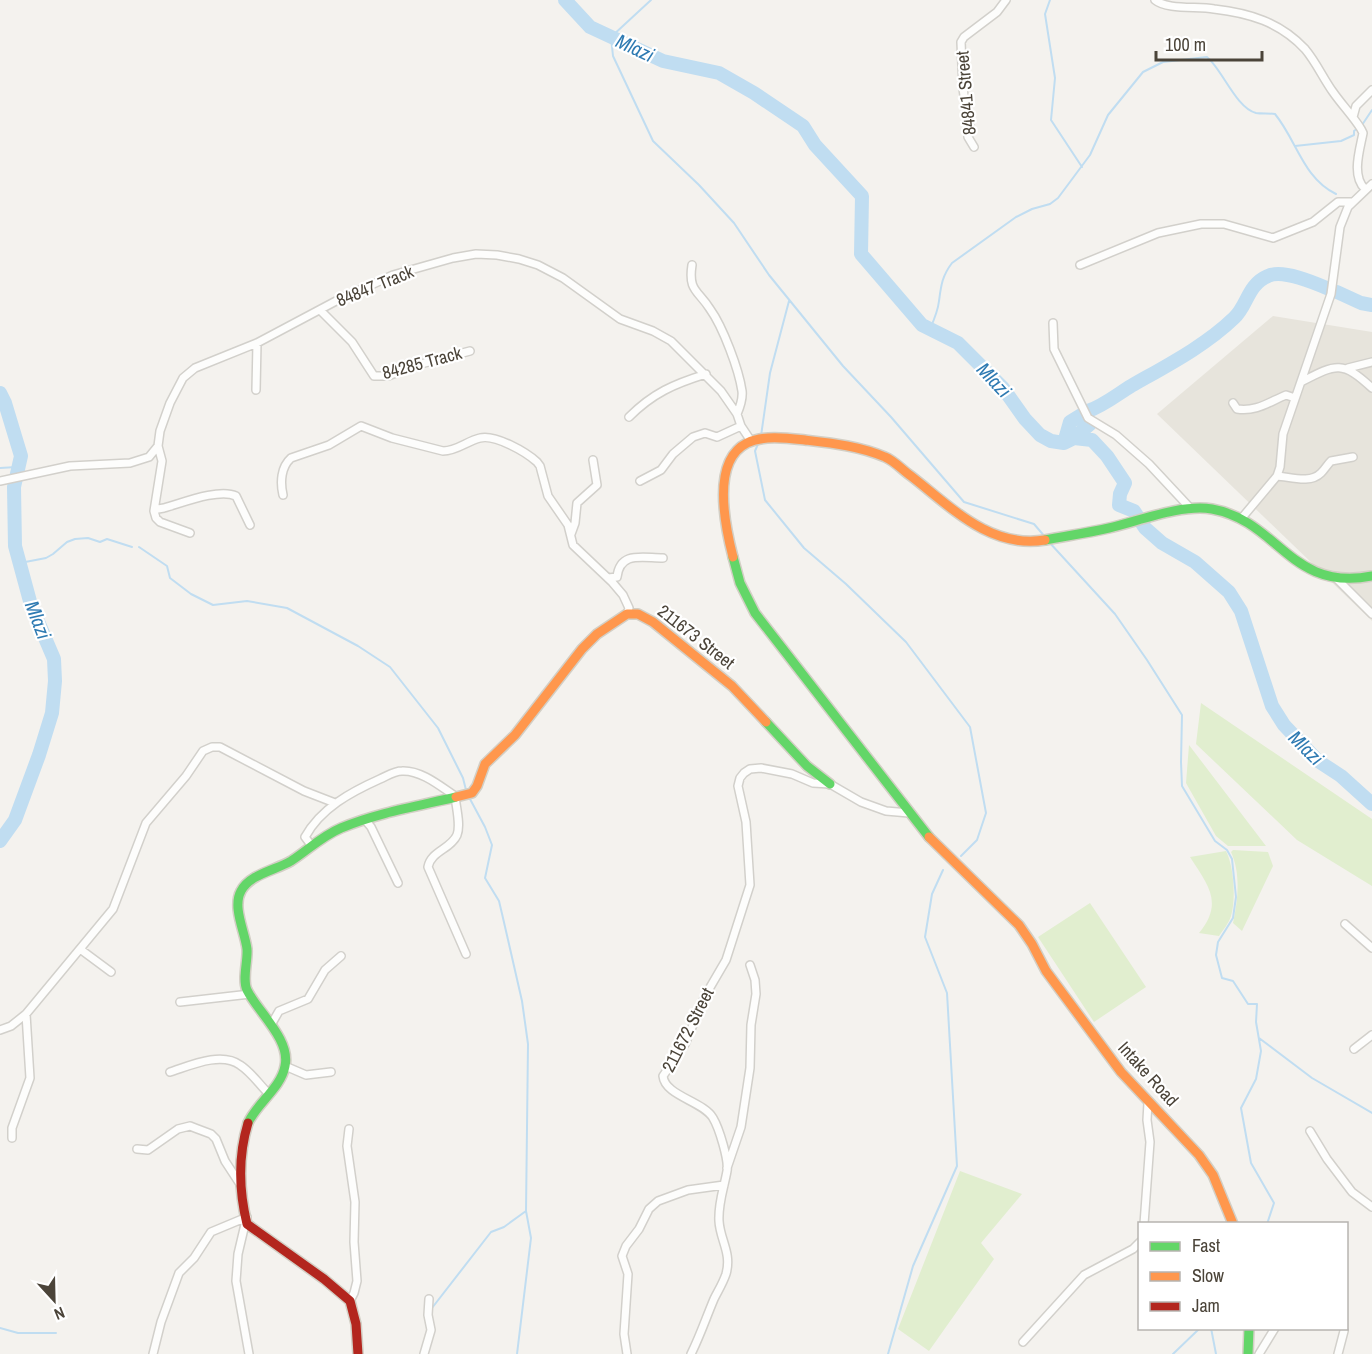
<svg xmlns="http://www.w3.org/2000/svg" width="1372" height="1354" font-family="'Archivo Narrow',sans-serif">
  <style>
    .residential { fill: #e7e4dc }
    .green { fill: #e1eecf }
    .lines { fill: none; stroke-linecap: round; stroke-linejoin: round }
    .stream { stroke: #c0ddf1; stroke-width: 2 }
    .river { stroke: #c0ddf1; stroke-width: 14 }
    .street-casing { stroke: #d2d0cb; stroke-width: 10 }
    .fast-casing { stroke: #d3cfc5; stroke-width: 12 }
    .slow-casing { stroke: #d3cfc5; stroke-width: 12 }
    .jam-casing { stroke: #d3cfc5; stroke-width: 12 }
    .street { stroke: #fdfdfc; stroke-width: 7 }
    .fast { stroke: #63d668; stroke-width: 9 }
    .slow { stroke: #ff974d; stroke-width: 9 }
    .jam { stroke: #b3261e; stroke-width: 9 }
    .labels { text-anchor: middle; stroke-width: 4.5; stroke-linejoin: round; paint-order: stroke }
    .street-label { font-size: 18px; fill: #4b4439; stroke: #fff }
    .water-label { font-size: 20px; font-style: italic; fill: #2e7ab2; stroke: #fff }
  </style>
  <rect width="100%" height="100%" fill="#f4f2ee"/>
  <!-- residential -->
  <path class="residential" d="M1273,316L1372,332V621L1157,414Z"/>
  <!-- green -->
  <path class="green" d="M1201,703L1372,819V886L1297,840L1196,744Z
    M1189,745L1266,846H1228L1216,836L1186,783Z
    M1233,850L1268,852L1273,866L1242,931L1233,923C1238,900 1241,874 1231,852Z
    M1226,851C1234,866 1236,900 1231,916C1229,923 1223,930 1219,936L1199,933C1224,903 1208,885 1190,857Z
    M1090,903L1146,987L1094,1022L1038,937Z
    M960,1171L1022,1194L981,1243L994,1259L929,1351L898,1329Z"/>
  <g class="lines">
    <!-- stream -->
    <path class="stream" d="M651,0L611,37L613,56L653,141L699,185L734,223L769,275L843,366L891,417L964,502L1034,524L1046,538
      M1050,0L1045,14L1055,78L1051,120L1082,167
      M1362,125L1372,110
      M1295,146L1341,141L1354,135V131L1358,128
      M930,329C934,320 938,310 939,301C941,286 942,276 952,263L1016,217L1032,209L1050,204L1058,198L1090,155L1108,115L1143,72L1163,62L1207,57C1222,69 1236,108 1256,113C1262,114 1269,113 1275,114C1297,141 1303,178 1336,194
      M761,436L770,373L789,301
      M758,444L755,451L765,500L804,548L846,584L906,642L970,727L986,813L977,840L961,856
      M0,468L17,467
      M1049,542L1115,614L1147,660L1182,715L1181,762L1182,786L1215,841L1227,850L1232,859L1236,897L1233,918L1218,942L1216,955L1222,978L1233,981L1248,1004H1257L1256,1022L1261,1051L1256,1079L1241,1108L1251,1163L1274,1203L1267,1224
      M139,547L167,566L170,578L191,594L213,605L247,601L287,608L358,646L390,667L438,728L463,778L466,790
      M20,563L46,558L53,554L67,542L75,539L88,538L100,542L107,539L132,547
      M470,799L485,827L492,845L485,878L499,901L503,918L522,1001L528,1044L526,1211L531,1238L517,1354
      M1259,1038L1312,1078L1372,1113
      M432,1308L491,1232L504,1227L526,1211
      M0,1328L18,1333H56
      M1211,1328L1216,1354
      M888,1354L913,1266L957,1166L947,993L925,937L932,894L943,870
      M1173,1354L1200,1328"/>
    <!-- river -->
    <path class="river" d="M565,0L590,27L663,61L719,73L754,93L803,126L815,145L862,196L861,254L922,325L958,343L1003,388L1025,419L1040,435L1051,441L1064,443L1074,438L1092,440L1107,456L1125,483L1120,494L1119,505L1134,511L1145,528L1162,543L1195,562L1229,592L1241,611L1272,706L1284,725L1318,761L1341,776L1372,804
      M1337,292L1361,303L1372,305
      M0,393L5,403L21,456L14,487L15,546L31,605L54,659L55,681L52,713L39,755L15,820L0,841
      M1088,411C1103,406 1118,394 1131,386C1166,366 1205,346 1234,318C1248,305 1247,285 1268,276C1283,269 1315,283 1329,289
      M1074,438L1090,424
      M1064,443L1070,422L1083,414"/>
    <!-- street casing -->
    <g class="street-casing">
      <path id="street" d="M1155,0C1167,10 1197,6 1214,9C1249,13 1280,22 1305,49C1316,62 1323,78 1333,92C1342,105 1353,116 1361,129L1363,133C1360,149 1351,176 1365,189
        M1353,117L1356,106L1372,90
        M974,147L968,137L970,119L965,103L963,88L961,42L964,37L997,12L1006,0
        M692,265C688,291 698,290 710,309C723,327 739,370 742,391C743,399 740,407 737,414
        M1080,265L1158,233L1201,224H1224L1273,238L1313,222L1338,202H1351
        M320,310L352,342L374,376H388L417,365L470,351
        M1053,323L1054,349L1088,418L1116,435L1149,464L1191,509
        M1348,368L1372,362
        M1301,382C1336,364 1342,360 1372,388
        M256,390L257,343
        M1233,403L1237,409C1256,412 1269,402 1286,395L1295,398
        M629,417C653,393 674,384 706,374
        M158,446L162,461L154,511L156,518L160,522L190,533
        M1277,476C1291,477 1310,484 1321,473C1325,469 1327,465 1331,461L1353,457
        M0,481L70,466L130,463L149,457L158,446L160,431L170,403L183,378L195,368L257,343L336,301L393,275L453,258L476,254L497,255L519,259L538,265L563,278L620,319L653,331L671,341L721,391L737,414L741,426L751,441
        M640,481L661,470L673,454L693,437L705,433L717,437L741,426
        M283,495C280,482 281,467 291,458L329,445L361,426L392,438L443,451C457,451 467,441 480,438C495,434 526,452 537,462L540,466L548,496L568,525L573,545L612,582L623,595L629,608L627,614
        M155,507L158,509L164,508C182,503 219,488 236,496L250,525
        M1241,519L1277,476L1280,467L1283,434L1331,294L1340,227L1348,207L1372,184
        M571,534L575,523L577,503L597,485L593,460
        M608,578L617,577C620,551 642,558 663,558
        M1337,579L1372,614
        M365,820L371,827L398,883
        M311,845L305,837C321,808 351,792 380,779C387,776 394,771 402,771C421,770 440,786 455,796C456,807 461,825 457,835C451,849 431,851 428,867L466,954
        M1345,924L1372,948
        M80,949L111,972
        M180,1002L250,994
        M271,1025L279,1011L308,999L325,970L341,956
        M0,1030L11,1026L26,1014L113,909L146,823L186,776L203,751L212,747H220L304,791L335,803
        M1354,1049L1372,1035
        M285,1066L306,1075L331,1072
        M170,1072C189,1066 221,1051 240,1065C251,1072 259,1084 268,1093
        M349,1129L347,1146L355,1202L354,1242L357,1281L354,1293L350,1301
        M1310,1131L1327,1159L1352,1192L1372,1207
        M12,1138V1128L30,1078L26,1014
        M137,1149L148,1150L178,1129L190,1126L195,1128L211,1134L216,1139L225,1161L240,1184
        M727,1168L741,1127L750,1068L751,1025L756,994L755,980L750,965
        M246,1220L238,1254L236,1281L249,1354
        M1144,1224L1150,1142L1147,1120L1148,1103
        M1023,1342L1084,1275L1133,1249L1140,1242
        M153,1354L161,1322L179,1273L194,1258L211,1232L247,1217
        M424,1354L431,1330L428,1315L429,1299
        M627,1354L624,1334L628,1274L622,1256L626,1246L639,1229L649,1209L658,1201L688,1190L724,1185
        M691,1354C700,1336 706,1318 714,1299C718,1291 723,1283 726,1274C732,1253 720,1240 719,1221C718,1203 724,1188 727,1171C729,1160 719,1128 713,1118C703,1101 665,1096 663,1076L685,1044L705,996L726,960L750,885L746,822L738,786L740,778L744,773L750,769L761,768L792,774L813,783L830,784L861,802L886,811L909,813
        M1259,1354L1275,1328
        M1338,1354L1344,1331"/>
    </g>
    <!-- fast casing -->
    <g class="fast-casing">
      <path id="fast" d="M1045,540C1066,536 1087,533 1109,528C1139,521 1181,504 1212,509C1279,521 1290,592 1372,576
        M733,557L740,583L755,613L929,837
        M766,722L807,766L830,784
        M248,1123C257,1103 281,1088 285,1066C291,1040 258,1012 247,990C242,979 248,961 247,949C245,932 232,907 241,891C250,874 276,870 291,861C308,850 322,836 341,828C377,813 418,806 456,797
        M1248,1354L1249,1328"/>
    </g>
    <!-- slow casing -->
    <g class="slow-casing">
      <path id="slow" d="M733,557C725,526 711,461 747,443C763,435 787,438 805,440C831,443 860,446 885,457C895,461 902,470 911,476C951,507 990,549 1045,540
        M456,797L472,793L477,786L485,764L515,735L582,649L597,634L627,614H638L653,622L732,686L766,722
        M929,837L1019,925L1032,944L1046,971L1121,1072L1199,1155L1213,1175L1233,1224"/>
    </g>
    <!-- jam casing -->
    <g class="jam-casing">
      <path id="jam" d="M248,1123C238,1156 239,1191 247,1224L324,1279L350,1301L356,1324L358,1354"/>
    </g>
    <!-- street -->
    <use href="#street" class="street"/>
    <!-- fast -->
    <use href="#fast" class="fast"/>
    <!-- slow -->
    <use href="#slow" class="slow"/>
    <!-- jam -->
    <use href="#jam" class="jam"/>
  </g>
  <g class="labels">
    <!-- street labels -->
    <g class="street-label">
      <text transform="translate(966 93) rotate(-95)" y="6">84841 Street</text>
      <text transform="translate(375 286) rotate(-22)" y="6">84847 Track</text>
      <text transform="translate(422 363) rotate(-15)" y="6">84285 Track</text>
      <text transform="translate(696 637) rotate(38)" y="6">211673 Street</text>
      <text transform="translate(688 1030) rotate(-63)" y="6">211672 Street</text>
      <text transform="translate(1148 1074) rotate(48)" y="6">Intake Road</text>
    </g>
    <!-- water labels -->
    <g class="water-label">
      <text transform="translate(635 48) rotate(25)" y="7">Mlazi</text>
      <text transform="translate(994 380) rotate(47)" y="7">Mlazi</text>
      <text transform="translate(38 620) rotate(69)" y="7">Mlazi</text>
      <text transform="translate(1306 748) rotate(45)" y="7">Mlazi</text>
    </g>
  </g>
  <!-- legend -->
  <rect x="1138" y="1222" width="210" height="108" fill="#ffffff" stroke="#b7b4b0" stroke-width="1.5"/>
  <rect x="1150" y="1242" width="30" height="9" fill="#63d668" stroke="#b7b4b0" stroke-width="1.5"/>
  <text x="1192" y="1252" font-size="18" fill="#4b4439">Fast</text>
  <rect x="1150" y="1272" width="30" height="9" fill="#ff974d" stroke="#b7b4b0" stroke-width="1.5"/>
  <text x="1192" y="1282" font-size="18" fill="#4b4439">Slow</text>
  <rect x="1150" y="1302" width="30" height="9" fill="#b3261e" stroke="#b7b4b0" stroke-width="1.5"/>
  <text x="1192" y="1312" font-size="18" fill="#4b4439">Jam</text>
  <!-- north arrow -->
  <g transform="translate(54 1300) rotate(158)" stroke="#ffffff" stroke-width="4.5" paint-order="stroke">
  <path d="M0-4.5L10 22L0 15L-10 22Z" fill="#4b4439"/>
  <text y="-9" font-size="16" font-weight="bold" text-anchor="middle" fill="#4b4439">N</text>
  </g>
  <!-- scale -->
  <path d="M1156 51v9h106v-9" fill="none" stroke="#4b4439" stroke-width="3"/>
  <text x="1165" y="51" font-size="18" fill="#4b4439" stroke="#ffffff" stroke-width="4.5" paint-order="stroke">100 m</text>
</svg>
